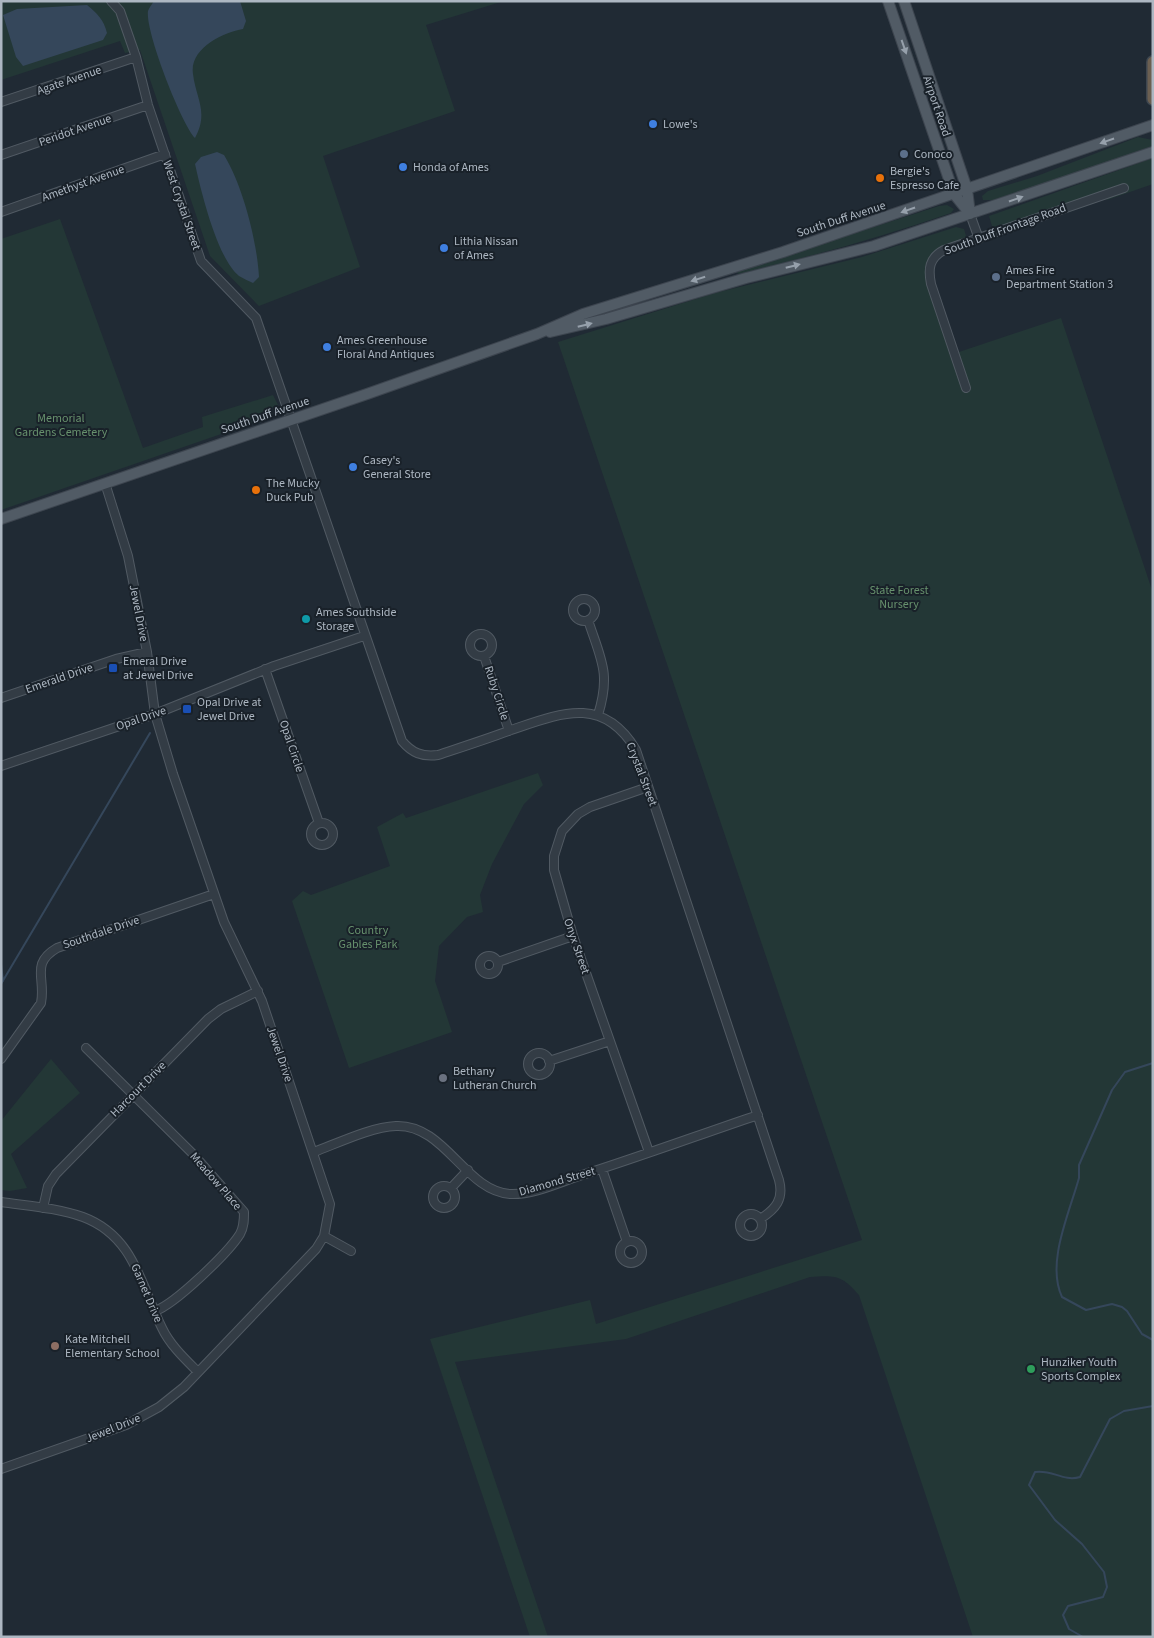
<svg xmlns="http://www.w3.org/2000/svg" width="1154" height="1638" font-family="'Source Sans 3',sans-serif">
  <style>
    .green { fill: #233736 }
    .water { fill: #35475b }
    .lines { fill: none; stroke-linecap: round; stroke-linejoin: round }
    .stream { stroke: #35475b; stroke-width: 2 }
    .minor-casing { stroke: #515a63; stroke-width: 10 }
    .major-casing { stroke: #3d454f; stroke-width: 12 }
    .highway-casing { stroke: #3e4750; stroke-width: 14 }
    .minor { stroke: #333c45; stroke-width: 8 }
    .major { stroke: #515b65; stroke-width: 10 }
    .highway { stroke: #6b5f51; stroke-width: 11 }
    .oneway { fill: #96a0ab }
    .shop-dot { fill: #3f7fe0; stroke: #192129; stroke-width: 2 }
    .service-dot { fill: #5c6f8a; stroke: #192129; stroke-width: 2 }
    .food-dot { fill: #e8710a; stroke: #192129; stroke-width: 2 }
    .culture-dot { fill: #0f9aa8; stroke: #192129; stroke-width: 2 }
    .transit-dot { fill: #1a4fb4; stroke: #192129; stroke-width: 2 }
    .worship-dot { fill: #6b7280; stroke: #192129; stroke-width: 2 }
    .education-dot { fill: #8d6e63; stroke: #192129; stroke-width: 2 }
    .leisure-dot { fill: #2e9e5b; stroke: #192129; stroke-width: 2 }
    .labels { text-anchor: middle; stroke-width: 4; stroke-linejoin: round; paint-order: stroke }
    .street-label { font-size: 12px; fill: #adb7c2; stroke: #192129 }
    .poi-label { font-size: 12px; fill: #adb7c2; stroke: #192129; text-anchor: start }
    .park-label { font-size: 12px; fill: #67916d; stroke: #192129 }
  </style>
  <rect width="100%" height="100%" fill="#202a34"/>
  <!-- green -->
  <path class="green" d="M1,1H504L426,25L455,111L323,156L360,267L259,306L210,256L140,50L125,53L120,41L1,80Z
    M1138,137L1153,140V146L1015,194L996,200H983L982,196L988,191L1037,176Z
    M1153,158V184L1107,200V198L1126,191L1124,184L997,228L992,226L989,216Z
    M947,205L954,209L951,213C881,237 810,257 738,274L737,271L939,206Z
    M60,219L143,448L203,427L202,417L273,395L278,405L271,408L273,416L1,510V239Z
    M956,227L964,229L966,236L965,238C955,244 941,245 933,252C915,268 944,333 950,355L1061,318L1153,593V1637H973L859,1295C842,1275 835,1275 810,1277L626,1339L455,1362L548,1637H530L430,1339L590,1300L596,1324L862,1240L558,342L715,293L862,257Z
    M538,773L543,785L524,804L492,864L480,895L483,912L467,917L439,946L435,981L452,1032L349,1068L292,901L303,891L311,895L390,866L377,827L403,813L406,818Z
    M51,1059L80,1093L11,1154L27,1188L10,1191L1,1190V1121Z"/>
  <!-- water -->
  <path class="water" d="M154,1H240L246,21L243,29C223,32 189,49 193,74C196,99 209,112 195,138C181,123 145,31 148,11C149,8 152,4 154,1Z
    M87,5C97,13 104,20 107,33L103,40L23,66L16,57L3,15L17,9Z
    M217,152L224,155C243,186 257,241 259,277L253,283C249,281 244,279 239,276C217,258 201,191 195,164L201,157Z"/>
  <g class="lines">
    <!-- stream -->
    <path class="stream" d="M1,964L3,981
      M1,984L150,733
      M1153,1063L1125,1072L1112,1090L1079,1165V1178C1069,1214 1046,1263 1062,1297L1086,1310L1112,1304L1122,1307L1127,1311L1142,1334L1153,1340
      M1083,1637L1069,1629L1063,1615L1068,1606L1103,1597L1107,1587L1104,1572L1082,1544L1055,1520L1029,1485L1035,1472C1052,1469 1063,1482 1080,1477L1110,1419L1124,1411L1153,1406"/>
    <!-- minor casing -->
    <g class="minor-casing">
      <path id="minor" d="M111,1L120,11L136,57L148,105L201,261L256,318L402,741C412,753 422,757 438,755C462,747 487,739 511,730C561,713 603,695 636,750L779,1180C784,1199 776,1209 760,1219
        M1,102L136,57
        M1,155L148,105
        M1,212L165,154
        M970,214L979,239
        M966,388L931,284C928,269 929,258 944,250L1124,188
        M573 610a11 11 0 1 1 22 0a11 11 0 1 1-22 0Z
        M588,620C601,660 611,673 598,715
        M470 645a11 11 0 1 1 22 0a11 11 0 1 1-22 0Z
        M484,656L509,731
        M265,669L319,823
        M1,698L116,659L147,652
        M1,766L155,714L274,666L364,636
        M648,787L590,807L578,814L562,831L554,856V870L573,936L649,1152
        M311 834a11 11 0 1 1 22 0a11 11 0 1 1-22 0Z
        M480 965a9 9 0 1 1 18 0a9 9 0 1 1-18 0Z
        M498,962L573,936
        M86,1048L194,1155L244,1212C244,1220 244,1227 240,1234C228,1253 175,1304 155,1311
        M528 1064a11 11 0 1 1 22 0a11 11 0 1 1-22 0Z
        M1,1059L41,1003C46,978 30,964 57,948L214,894
        M549,1061L610,1041
        M314,1152C338,1143 371,1127 396,1126C445,1124 465,1191 510,1194C533,1195 558,1183 579,1176C639,1157 699,1135 758,1115
        M602,1169L627,1242
        M433 1197a11 11 0 1 1 22 0a11 11 0 1 1-22 0Z
        M451,1188L468,1170
        M1,1202C29,1206 58,1208 83,1217C134,1236 141,1285 162,1328C170,1345 185,1359 198,1372
        M43,1208L48,1186L56,1174L208,1019L221,1009L258,991
        M740 1225a11 11 0 1 1 22 0a11 11 0 1 1-22 0Z
        M324,1236L351,1251
        M620 1252a11 11 0 1 1 22 0a11 11 0 1 1-22 0Z
        M1,1469L126,1425L159,1407L184,1387L316,1249L324,1236L330,1204L262,1001L224,922L173,774L155,714L147,652L128,556L105,483"/>
    </g>
    <!-- major casing -->
    <g class="major-casing">
      <path id="major" d="M888,1L954,194L970,214
        M904,1L967,189L970,214
        M550,332L606,319L746,278L874,246L1153,152
        M1,519L367,394L537,334L583,314L783,252L1153,125"/>
    </g>
    <!-- highway casing -->
    <g class="highway-casing">
      <path id="highway" d="M1153,62V99"/>
    </g>
    <!-- minor -->
    <use href="#minor" class="minor"/>
    <!-- major -->
    <use href="#major" class="major"/>
    <!-- highway -->
    <use href="#highway" class="highway"/>
  </g>
  <!-- one-way arrows -->
  <defs><path id="oneway-solid" d="M-6-.8H1V-3.2L6.5 0L1 3.2V.8H-6Z" transform="scale(1.25)"/></defs>
  <g class="oneway">
    <use href="#oneway-solid" transform="translate(904 47) rotate(71)"/>
    <use href="#oneway-solid" transform="translate(1107 141) rotate(161)"/>
    <use href="#oneway-solid" transform="translate(1016 199) rotate(-19)"/>
    <use href="#oneway-solid" transform="translate(908 210) rotate(161)"/>
    <use href="#oneway-solid" transform="translate(793 266) rotate(-14)"/>
    <use href="#oneway-solid" transform="translate(698 279) rotate(163)"/>
    <use href="#oneway-solid" transform="translate(585 325) rotate(-14)"/>
  </g>
  <!-- markers -->
  <g class="shop-dot">
    <circle cx="653" cy="124" r="5"/>
    <circle cx="403" cy="167" r="5"/>
    <circle cx="444" cy="248" r="5"/>
    <circle cx="327" cy="347" r="5"/>
    <circle cx="353" cy="467" r="5"/>
  </g>
  <g class="service-dot">
    <circle cx="904" cy="154" r="5"/>
    <circle cx="996" cy="277" r="5"/>
  </g>
  <g class="food-dot">
    <circle cx="880" cy="178" r="5"/>
    <circle cx="256" cy="490" r="5"/>
  </g>
  <circle class="culture-dot" cx="306" cy="619" r="5"/>
  <g class="transit-dot">
    <rect x="108" y="663" width="10" height="10" rx="2.5"/>
    <rect x="182" y="704" width="10" height="10" rx="2.5"/>
  </g>
  <circle class="worship-dot" cx="443" cy="1078" r="5"/>
  <circle class="education-dot" cx="55" cy="1346" r="5"/>
  <circle class="leisure-dot" cx="1031" cy="1369" r="5"/>
  <g class="labels">
    <!-- street labels -->
    <g class="street-label">
      <text transform="translate(69 80) rotate(-19)" y="4">Agate Avenue</text>
      <text transform="translate(937 106) rotate(71)" y="4">Airport Road</text>
      <text transform="translate(75 130) rotate(-19)" y="4">Peridot Avenue</text>
      <text transform="translate(83 183) rotate(-20)" y="4">Amethyst Avenue</text>
      <text transform="translate(182 205) rotate(71)" y="4">West Crystal Street</text>
      <text transform="translate(841 219) rotate(-18)" y="4">South Duff Avenue</text>
      <text transform="translate(1005 229) rotate(-20)" y="4">South Duff Frontage Road</text>
      <text transform="translate(265 415) rotate(-19)" y="4">South Duff Avenue</text>
      <text transform="translate(139 613) rotate(79)" y="4">Jewel Drive</text>
      <text transform="translate(59 678) rotate(-19)" y="4">Emerald Drive</text>
      <text transform="translate(497 693) rotate(72)" y="4">Ruby Circle</text>
      <text transform="translate(141 718) rotate(-19)" y="4">Opal Drive</text>
      <text transform="translate(292 746) rotate(71)" y="4">Opal Circle</text>
      <text transform="translate(642 774) rotate(69)" y="4">Crystal Street</text>
      <text transform="translate(101 932) rotate(-19)" y="4">Southdale Drive</text>
      <text transform="translate(577 946) rotate(71)" y="4">Onyx Street</text>
      <text transform="translate(280 1054) rotate(71)" y="4">Jewel Drive</text>
      <text transform="translate(138 1089) rotate(-45)" y="4">Harcourt Drive</text>
      <text transform="translate(216 1181) rotate(49)" y="4">Meadow Place</text>
      <text transform="translate(557 1181) rotate(-16)" y="4">Diamond Street</text>
      <text transform="translate(147 1293) rotate(67)" y="4">Garnet Drive</text>
      <text transform="translate(113 1428) rotate(-22)" y="4">Jewel Drive</text>
    </g>
    <!-- poi labels -->
    <g class="poi-label">
      <text x="663" y="128">Lowe's</text>
      <text x="914" y="158">Conoco</text>
      <text x="413" y="171">Honda of Ames</text>
      <text x="890" y="175">Bergie's<tspan x="890" dy="14">Espresso Cafe</tspan></text>
      <text x="454" y="245">Lithia Nissan<tspan x="454" dy="14">of Ames</tspan></text>
      <text x="1006" y="274">Ames Fire<tspan x="1006" dy="14">Department Station 3</tspan></text>
      <text x="337" y="344">Ames Greenhouse<tspan x="337" dy="14">Floral And Antiques</tspan></text>
      <text x="363" y="464">Casey's<tspan x="363" dy="14">General Store</tspan></text>
      <text x="266" y="487">The Mucky<tspan x="266" dy="14">Duck Pub</tspan></text>
      <text x="316" y="616">Ames Southside<tspan x="316" dy="14">Storage</tspan></text>
      <text x="123" y="665">Emeral Drive<tspan x="123" dy="14">at Jewel Drive</tspan></text>
      <text x="197" y="706">Opal Drive at<tspan x="197" dy="14">Jewel Drive</tspan></text>
      <text x="453" y="1075">Bethany<tspan x="453" dy="14">Lutheran Church</tspan></text>
      <text x="65" y="1343">Kate Mitchell<tspan x="65" dy="14">Elementary School</tspan></text>
      <text x="1041" y="1366">Hunziker Youth<tspan x="1041" dy="14">Sports Complex</tspan></text>
    </g>
    <!-- park labels -->
    <g class="park-label">
      <text x="61" y="422">Memorial<tspan x="61" dy="14">Gardens Cemetery</tspan></text>
      <text x="899" y="594">State Forest<tspan x="899" dy="14">Nursery</tspan></text>
      <text x="368" y="934">Country<tspan x="368" dy="14">Gables Park</tspan></text>
    </g>
  </g>
  <!-- border -->
  <rect width="1154" height="1638" fill="none" stroke="#adb7c2" stroke-width="5"/>
</svg>
